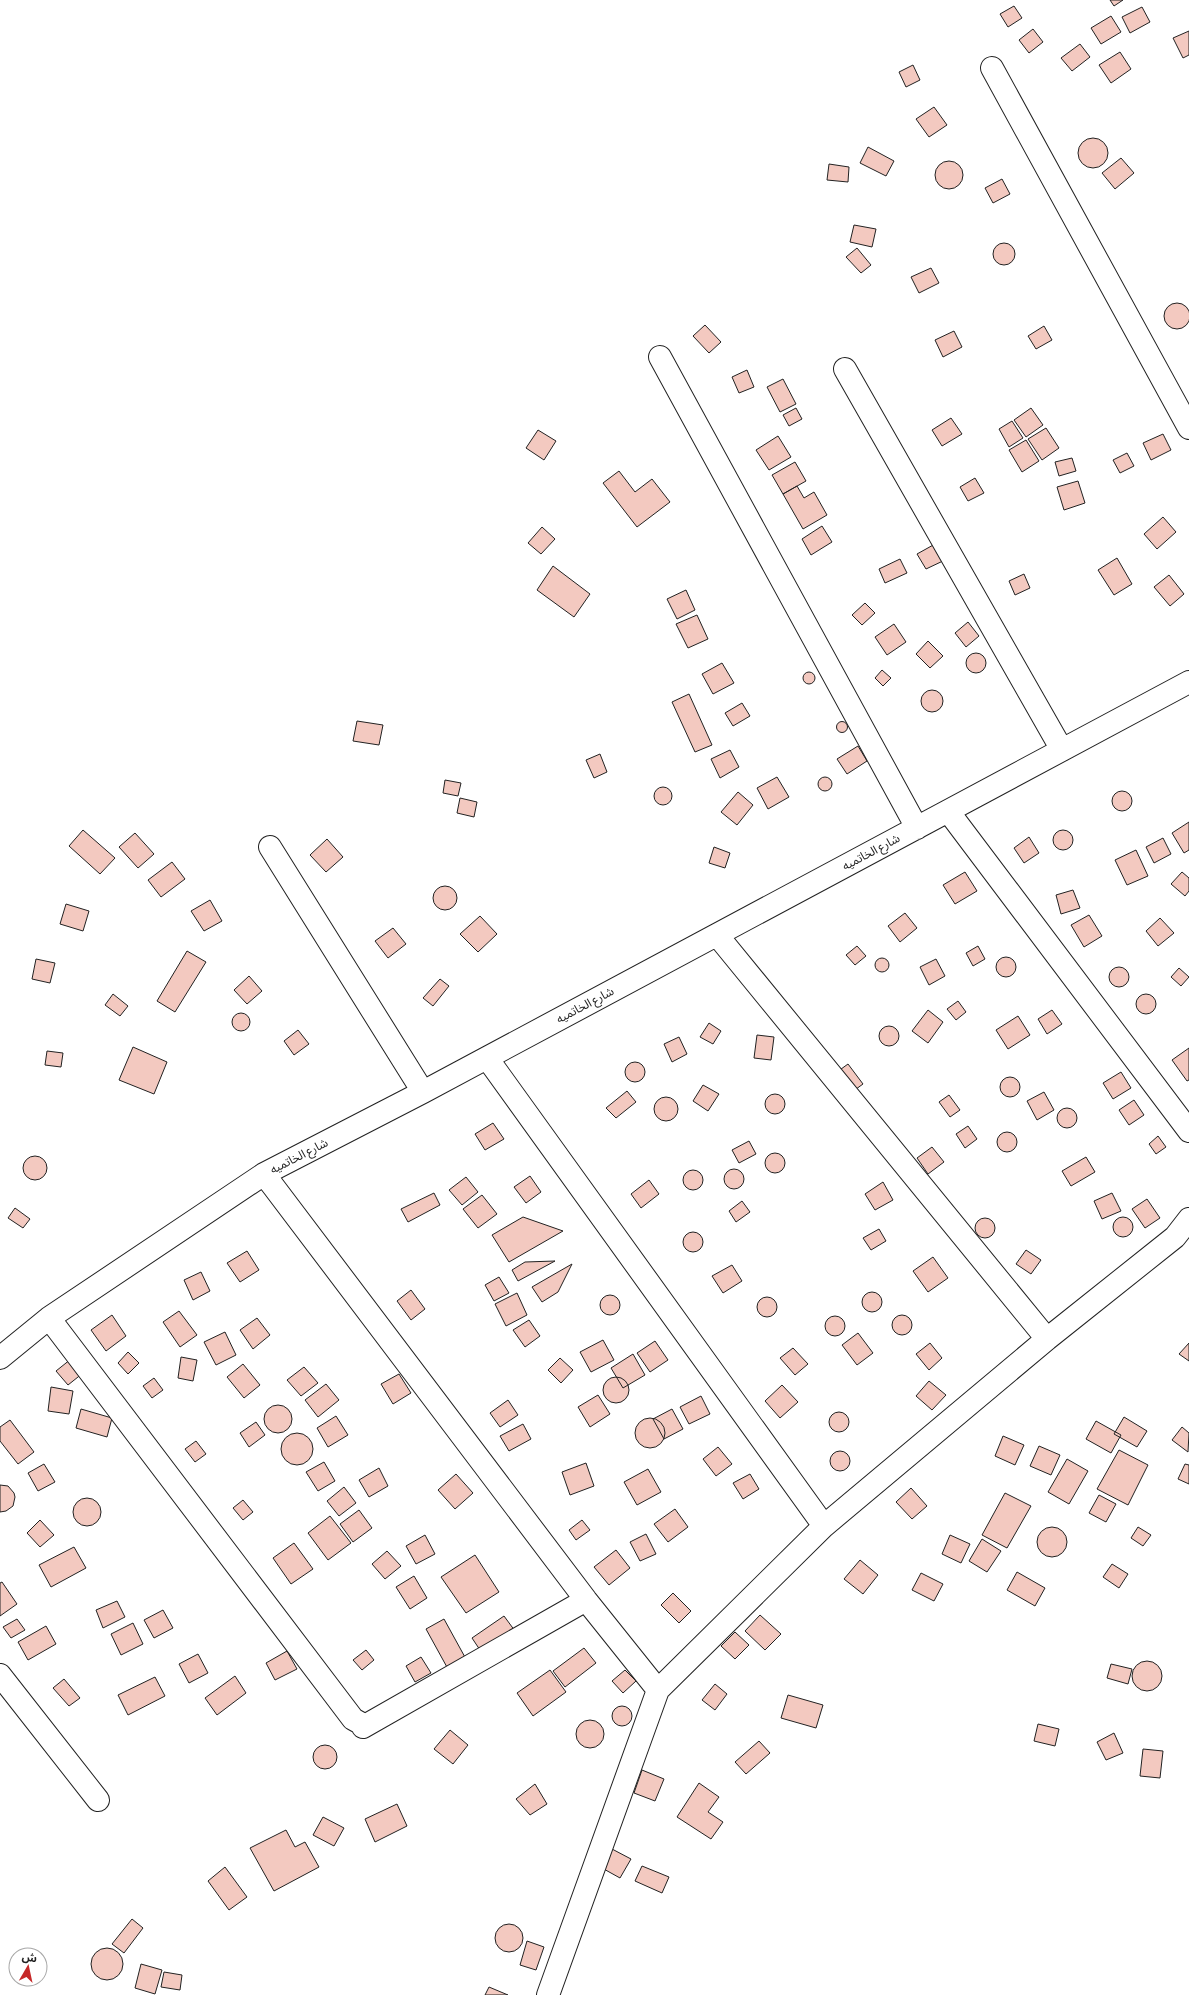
<svg xmlns="http://www.w3.org/2000/svg" width="1189" height="1995" font-family="'Sofia Sans Condensed','Noto Sans Arabic',sans-serif">
  <style>
    .building { fill: #f3c9c0; stroke: #222 }
    .lines { fill: none; stroke-linecap: round; stroke-linejoin: round }
    .minor-casing { stroke: #222; stroke-width: 24 }
    .minor { stroke: #fff; stroke-width: 22 }
    .labels { text-anchor: middle; stroke-width: 3; stroke-linejoin: round; paint-order: stroke }
    .street-label { font-size: 12px; fill: #222; stroke: #fff }
  </style>
  <rect width="100%" height="100%" fill="#fff"/>
  <!-- building -->
  <path class="building" d="M1110,0H1123L1114,6Z
    M1014,6L1022,18L1008,27L1000,14Z
    M1142,7L1150,22L1130,33L1122,17Z
    M1111,16L1121,32L1101,44L1091,28Z
    M1033,29L1043,42L1029,53L1019,40Z
    M1189,31V55L1183,58L1173,38Z
    M1080,44L1090,57L1072,71L1061,58Z
    M1120,52L1131,69L1111,83L1099,65Z
    M913,65L920,80L906,87L899,72Z
    M934,107L947,125L929,137L916,119Z
    M1078 153a15 15 0 1 1 30 0a15 15 0 1 1-30 0Z
    M868,147L894,161L886,176L860,163Z
    M1121,158L1134,173L1115,189L1102,173Z
    M935 175a14 14 0 1 1 28 0a14 14 0 1 1-28 0Z
    M829,164L849,167L848,182L827,180Z
    M1002,179L1010,194L993,203L985,188Z
    M854,225L876,229L872,247L850,242Z
    M993 254a11 11 0 1 1 22 0a11 11 0 1 1-22 0Z
    M857,248L871,265L861,273L846,257Z
    M931,268L939,283L919,293L911,277Z
    M1164 316a13 13 0 1 1 26 0a13 13 0 1 1-26 0Z
    M705,325L721,342L709,353L693,336Z
    M1044,326L1052,340L1036,349L1028,336Z
    M954,331L962,347L943,357L935,340Z
    M747,370L754,387L739,393L732,377Z
    M783,379L796,404L780,412L767,387Z
    M796,408L802,419L789,426L783,415Z
    M1031,408L1043,425L1026,437L1014,420Z
    M951,418L962,434L942,446L932,430Z
    M1012,421L1023,438L1009,447L999,429Z
    M1046,428L1059,448L1042,460L1028,439Z
    M538,430L556,441L544,460L526,448Z
    M1163,434L1171,450L1151,460L1143,443Z
    M778,436L791,457L769,470L756,450Z
    M1026,440L1039,461L1022,472L1009,450Z
    M1127,453L1134,466L1120,473L1113,460Z
    M1072,458L1076,471L1059,476L1055,462Z
    M795,462L806,481L783,494L772,475Z
    M619,471L635,492L652,479L670,502L637,527L603,483Z
    M975,478L984,493L968,501L960,487Z
    M1078,481L1085,503L1064,510L1057,487Z
    M797,486L804,498L814,492L827,515L803,529L783,494Z
    M1163,517L1176,532L1157,549L1144,534Z
    M822,526L832,542L811,555L802,539Z
    M542,527L555,539L541,554L528,543Z
    M935,544L945,560L926,569L917,554Z
    M1117,558L1132,584L1114,595L1098,570Z
    M900,559L907,573L885,583L879,569Z
    M553,566L590,594L574,617L537,590Z
    M1024,574L1030,588L1015,595L1009,581Z
    M1169,575L1184,594L1170,606L1154,587Z
    M686,590L695,610L677,619L667,599Z
    M865,603L875,613L862,625L852,615Z
    M697,615L708,639L688,648L676,624Z
    M968,622L979,636L966,647L955,633Z
    M894,624L906,642L887,655L875,637Z
    M928,641L943,656L930,668L916,654Z
    M966 663a10 10 0 1 1 20 0a10 10 0 1 1-20 0Z
    M722,663L734,683L713,694L702,674Z
    M882,670L891,678L883,686L875,678Z
    M803 678a6 6 0 1 1 12 0a6 6 0 1 1-12 0Z
    M921 701a11 11 0 1 1 22 0a11 11 0 1 1-22 0Z
    M689,694L712,745L695,752L672,702Z
    M742,703L750,716L733,726L725,713Z
    M357,721L383,725L379,745L353,741Z
    M836.5 727a5.5 5.5 0 1 1 11 0a5.5 5.5 0 1 1-11 0Z
    M858,746L867,761L847,774L837,759Z
    M730,750L739,767L720,778L711,759Z
    M600,754L607,772L594,778L586,760Z
    M777,777L789,797L768,809L757,788Z
    M818 784a7 7 0 1 1 14 0a7 7 0 1 1-14 0Z
    M445,780L461,783L458,796L443,793Z
    M654 796a9 9 0 1 1 18 0a9 9 0 1 1-18 0Z
    M1112 801a10 10 0 1 1 20 0a10 10 0 1 1-20 0Z
    M738,792L753,805L737,825L721,812Z
    M460,798L477,802L474,817L457,813Z
    M1189,822V850L1184,853L1172,833Z
    M1053 840a10 10 0 1 1 20 0a10 10 0 1 1-20 0Z
    M83,830L115,858L100,874L69,846Z
    M135,833L154,854L138,868L119,847Z
    M1029,837L1039,853L1024,863L1014,848Z
    M1163,838L1171,854L1154,863L1146,847Z
    M327,839L343,857L326,872L310,855Z
    M714,847L730,853L725,868L709,863Z
    M1136,850L1148,876L1127,885L1115,860Z
    M172,862L185,879L161,897L148,880Z
    M965,872L977,891L955,904L943,885Z
    M1182,872L1189,878V891L1185,896L1171,884Z
    M433 898a12 12 0 1 1 24 0a12 12 0 1 1-24 0Z
    M1073,890L1080,908L1061,914L1056,895Z
    M210,900L222,921L204,931L191,911Z
    M66,904L89,911L83,931L60,924Z
    M905,913L917,928L900,942L888,926Z
    M1089,915L1102,936L1084,947L1071,925Z
    M480,916L497,934L478,952L460,934Z
    M1160,918L1174,933L1158,946L1146,931Z
    M393,928L406,944L388,958L375,941Z
    M857,946L866,956L855,965L846,955Z
    M978,946L985,959L973,966L966,953Z
    M187,951L206,962L175,1012L157,1001Z
    M996 967a10 10 0 1 1 20 0a10 10 0 1 1-20 0Z
    M875 965a7 7 0 1 1 14 0a7 7 0 1 1-14 0Z
    M36,959L55,963L50,983L32,979Z
    M936,959L945,976L929,985L920,967Z
    M1109 977a10 10 0 1 1 20 0a10 10 0 1 1-20 0Z
    M1179,968L1189,977L1181,986L1171,977Z
    M249,976L262,991L247,1004L234,990Z
    M440,979L449,986L433,1006L423,998Z
    M1136 1004a10 10 0 1 1 20 0a10 10 0 1 1-20 0Z
    M113,994L128,1006L120,1016L105,1005Z
    M958,1001L966,1012L956,1020L947,1009Z
    M928,1010L943,1022L928,1043L912,1031Z
    M1052,1010L1062,1024L1047,1034L1038,1019Z
    M232 1022a9 9 0 1 1 18 0a9 9 0 1 1-18 0Z
    M1018,1016L1030,1035L1008,1049L996,1030Z
    M709,1023L721,1031L713,1044L700,1037Z
    M879 1036a10 10 0 1 1 20 0a10 10 0 1 1-20 0Z
    M298,1030L309,1044L294,1055L284,1041Z
    M757,1035L774,1037L771,1060L754,1058Z
    M679,1037L687,1054L672,1062L664,1044Z
    M133,1047L167,1062L154,1094L119,1080Z
    M1189,1048V1080L1187,1081L1172,1060Z
    M47,1051L63,1053L61,1067L45,1065Z
    M625 1072a10 10 0 1 1 20 0a10 10 0 1 1-20 0Z
    M848,1064L863,1084L852,1092L837,1072Z
    M1121,1072L1131,1088L1113,1099L1103,1083Z
    M1000 1087a10 10 0 1 1 20 0a10 10 0 1 1-20 0Z
    M703,1085L719,1094L708,1111L693,1101Z
    M627,1091L636,1102L616,1118L606,1108Z
    M1044,1092L1054,1110L1037,1120L1027,1101Z
    M765 1104a10 10 0 1 1 20 0a10 10 0 1 1-20 0Z
    M949,1095L960,1110L950,1117L939,1102Z
    M654 1109a12 12 0 1 1 24 0a12 12 0 1 1-24 0Z
    M1134,1100L1144,1115L1129,1125L1119,1110Z
    M1057 1118a10 10 0 1 1 20 0a10 10 0 1 1-20 0Z
    M493,1123L504,1139L485,1150L475,1134Z
    M968,1126L977,1139L965,1148L956,1134Z
    M997 1142a10 10 0 1 1 20 0a10 10 0 1 1-20 0Z
    M1158,1136L1166,1147L1156,1154L1149,1144Z
    M749,1141L756,1154L739,1163L732,1150Z
    M932,1147L944,1162L928,1174L917,1158Z
    M765 1163a10 10 0 1 1 20 0a10 10 0 1 1-20 0Z
    M23 1168a12 12 0 1 1 24 0a12 12 0 1 1-24 0Z
    M1086,1157L1095,1172L1071,1186L1062,1171Z
    M724 1179a10 10 0 1 1 20 0a10 10 0 1 1-20 0Z
    M683 1180a10 10 0 1 1 20 0a10 10 0 1 1-20 0Z
    M530,1176L541,1192L526,1203L514,1187Z
    M466,1177L478,1192L462,1205L449,1190Z
    M649,1180L659,1194L641,1208L631,1194Z
    M883,1182L893,1200L875,1210L865,1194Z
    M434,1193L440,1205L408,1222L401,1209Z
    M1112,1193L1121,1211L1102,1219L1094,1201Z
    M482,1195L497,1214L478,1228L463,1209Z
    M1147,1199L1160,1218L1145,1228L1132,1209Z
    M742,1201L750,1212L736,1222L729,1211Z
    M15,1208L30,1219L23,1228L8,1218Z
    M1113 1227a10 10 0 1 1 20 0a10 10 0 1 1-20 0Z
    M523,1217L563,1231L509,1262L492,1235Z
    M975 1228a10 10 0 1 1 20 0a10 10 0 1 1-20 0Z
    M879,1229L886,1241L871,1250L863,1238Z
    M683 1242a10 10 0 1 1 20 0a10 10 0 1 1-20 0Z
    M1026,1250L1041,1260L1031,1274L1016,1264Z
    M247,1251L259,1270L240,1282L227,1263Z
    M933,1257L948,1278L928,1292L913,1271Z
    M555,1261L518,1281L512,1270L525,1262Z
    M572,1264L558,1292L542,1302L532,1287Z
    M732,1265L742,1281L723,1293L712,1276Z
    M201,1272L210,1291L193,1300L184,1280Z
    M499,1277L509,1293L494,1301L485,1285Z
    M411,1290L425,1309L411,1320L397,1301Z
    M862 1302a10 10 0 1 1 20 0a10 10 0 1 1-20 0Z
    M517,1293L527,1315L506,1326L495,1304Z
    M600 1305a10 10 0 1 1 20 0a10 10 0 1 1-20 0Z
    M757 1307a10 10 0 1 1 20 0a10 10 0 1 1-20 0Z
    M179,1311L197,1335L180,1347L163,1322Z
    M892 1325a10 10 0 1 1 20 0a10 10 0 1 1-20 0Z
    M112,1315L126,1336L106,1351L91,1330Z
    M825 1326a10 10 0 1 1 20 0a10 10 0 1 1-20 0Z
    M257,1318L270,1335L253,1349L240,1330Z
    M529,1320L540,1336L525,1347L513,1330Z
    M225,1332L236,1355L216,1365L204,1342Z
    M858,1333L873,1353L857,1365L842,1345Z
    M603,1340L614,1360L591,1372L580,1352Z
    M655,1341L668,1360L650,1372L637,1353Z
    M930,1343L942,1358L929,1370L916,1354Z
    M1189,1343V1361L1179,1354Z
    M793,1348L808,1364L795,1375L780,1358Z
    M128,1352L139,1363L128,1374L118,1363Z
    M633,1354L645,1375L623,1388L611,1368Z
    M181,1357L197,1360L193,1381L178,1378Z
    M560,1358L573,1370L561,1383L548,1370Z
    M71,1359L83,1373L68,1385L56,1371Z
    M243,1364L260,1385L244,1398L227,1377Z
    M304,1367L318,1383L301,1396L287,1380Z
    M399,1374L411,1393L393,1404L381,1384Z
    M603 1390a13 13 0 1 1 26 0a13 13 0 1 1-26 0Z
    M154,1378L163,1390L152,1398L143,1386Z
    M929,1381L946,1395L932,1410L916,1396Z
    M326,1384L339,1400L318,1417L305,1400Z
    M782,1385L798,1402L780,1418L765,1401Z
    M51,1387L73,1391L69,1414L48,1411Z
    M598,1395L610,1414L590,1427L578,1407Z
    M701,1396L710,1414L689,1424L680,1407Z
    M508,1400L518,1415L500,1427L490,1413Z
    M264 1419a14 14 0 1 1 28 0a14 14 0 1 1-28 0Z
    M81,1409L112,1418L107,1437L76,1428Z
    M672,1409L683,1429L664,1439L653,1419Z
    M829 1422a10 10 0 1 1 20 0a10 10 0 1 1-20 0Z
    M336,1416L348,1435L328,1447L317,1428Z
    M1124,1417L1147,1431L1137,1447L1114,1434Z
    M635 1433a15 15 0 1 1 30 0a15 15 0 1 1-30 0Z
    M10,1420L34,1452L18,1464L0,1441V1427Z
    M1096,1421L1121,1435L1111,1453L1086,1439Z
    M256,1422L265,1435L249,1447L240,1433Z
    M523,1424L531,1439L509,1451L500,1436Z
    M1182,1427L1189,1433L1188,1452L1172,1440Z
    M281 1449a16 16 0 1 1 32 0a16 16 0 1 1-32 0Z
    M1003,1436L1024,1445L1015,1465L995,1456Z
    M196,1441L206,1454L195,1462L185,1449Z
    M1039,1446L1060,1455L1051,1475L1030,1466Z
    M718,1447L732,1464L716,1476L703,1459Z
    M1119,1450L1148,1465L1128,1505L1097,1489Z
    M830 1461a10 10 0 1 1 20 0a10 10 0 1 1-20 0Z
    M1067,1459L1088,1471L1069,1504L1048,1492Z
    M324,1462L335,1481L318,1491L306,1472Z
    M586,1463L594,1486L570,1495L562,1472Z
    M44,1464L55,1482L38,1491L28,1473Z
    M1185,1464L1189,1465V1484L1178,1479Z
    M379,1468L388,1486L369,1497L359,1480Z
    M648,1469L661,1492L637,1505L624,1482Z
    M456,1474L473,1493L455,1509L438,1490Z
    M750,1474L759,1489L743,1499L733,1483Z
    M0,1485L8,1486L14,1493L15,1497L13,1506L6,1511L0,1512Z
    M344,1487L356,1503L339,1516L327,1501Z
    M911,1488L927,1506L912,1519L896,1502Z
    M1005,1493L1031,1506L1007,1548L982,1535Z
    M1099,1495L1116,1504L1106,1522L1089,1513Z
    M73 1512a14 14 0 1 1 28 0a14 14 0 1 1-28 0Z
    M243,1500L253,1512L243,1520L233,1508Z
    M675,1509L688,1527L668,1542L654,1524Z
    M359,1510L372,1528L353,1542L340,1524Z
    M330,1516L351,1543L328,1560L308,1533Z
    M40,1520L54,1535L40,1547L27,1533Z
    M582,1520L590,1530L576,1540L569,1530Z
    M1037 1542a15 15 0 1 1 30 0a15 15 0 1 1-30 0Z
    M1138,1527L1151,1535L1143,1546L1131,1538Z
    M646,1534L656,1554L640,1561L630,1542Z
    M425,1535L435,1554L416,1564L406,1546Z
    M950,1535L970,1544L961,1563L942,1554Z
    M982,1539L1001,1551L987,1572L969,1561Z
    M294,1543L313,1569L291,1584L273,1558Z
    M74,1547L86,1568L51,1587L39,1565Z
    M616,1550L630,1568L609,1585L594,1567Z
    M387,1551L401,1566L385,1579L372,1564Z
    M475,1555L499,1592L466,1613L441,1577Z
    M860,1560L878,1575L863,1594L844,1579Z
    M1112,1564L1128,1574L1119,1588L1103,1577Z
    M1017,1572L1045,1588L1035,1606L1007,1590Z
    M921,1573L943,1584L934,1601L912,1590Z
    M414,1576L427,1598L410,1609L396,1587Z
    M2,1582L17,1604L0,1616V1583Z
    M673,1593L691,1611L679,1623L661,1605Z
    M117,1601L125,1617L103,1628L96,1610Z
    M163,1610L173,1628L154,1638L144,1620Z
    M760,1615L781,1634L765,1650L745,1631Z
    M504,1616L515,1631L482,1653L472,1638Z
    M17,1619L25,1630L11,1638L3,1627Z
    M444,1619L466,1659L448,1669L426,1629Z
    M133,1623L143,1644L121,1655L111,1634Z
    M46,1626L56,1644L28,1660L18,1642Z
    M735,1632L749,1645L735,1659L721,1646Z
    M584,1648L596,1663L565,1687L553,1671Z
    M366,1650L374,1660L362,1670L353,1660Z
    M287,1651L297,1669L275,1680L266,1663Z
    M198,1654L208,1673L189,1683L179,1664Z
    M421,1657L431,1673L415,1682L406,1666Z
    M1132 1676a15 15 0 1 1 30 0a15 15 0 1 1-30 0Z
    M1111,1664L1132,1669L1128,1684L1107,1678Z
    M550,1670L566,1692L533,1716L517,1693Z
    M625,1670L636,1681L623,1693L612,1681Z
    M235,1676L246,1693L217,1715L205,1698Z
    M155,1677L165,1696L128,1715L118,1695Z
    M64,1679L80,1698L69,1706L53,1688Z
    M715,1684L727,1694L715,1710L702,1700Z
    M788,1695L823,1705L816,1728L781,1718Z
    M612 1716a10 10 0 1 1 20 0a10 10 0 1 1-20 0Z
    M576 1734a14 14 0 1 1 28 0a14 14 0 1 1-28 0Z
    M1038,1724L1059,1729L1055,1746L1034,1741Z
    M450,1730L468,1745L453,1764L434,1749Z
    M1114,1733L1123,1753L1106,1760L1097,1742Z
    M759,1741L770,1753L746,1774L735,1762Z
    M313 1757a12 12 0 1 1 24 0a12 12 0 1 1-24 0Z
    M1143,1749L1163,1751L1160,1778L1140,1776Z
    M642,1770L664,1779L655,1801L634,1793Z
    M699,1783L719,1797L708,1812L723,1822L711,1839L677,1817Z
    M535,1784L547,1804L530,1815L516,1799Z
    M397,1804L407,1826L375,1842L365,1819Z
    M323,1817L344,1828L334,1846L313,1835Z
    M286,1830L295,1847L305,1842L319,1867L274,1891L250,1848Z
    M612,1849L631,1859L620,1878L602,1868Z
    M642,1866L669,1877L662,1893L635,1881Z
    M225,1867L247,1897L229,1910L208,1881Z
    M132,1919L143,1928L124,1953L112,1944Z
    M495 1938a14 14 0 1 1 28 0a14 14 0 1 1-28 0Z
    M527,1941L544,1947L536,1970L520,1965Z
    M91 1964a16 16 0 1 1 32 0a16 16 0 1 1-32 0Z
    M141,1964L162,1970L155,1994L135,1988Z
    M164,1972L182,1975L180,1990L161,1987Z
    M489,1987L508,1995H485Z"/>
  <g class="lines">
    <!-- minor casing -->
    <g class="minor-casing">
      <path id="minor" d="M992,68L1189,428
        M660,357L917,828
        M845,369L1062,750
        M948,811L1189,1131
        M270,847L423,1092
        M717,935L1047,1339
        M487,1058L824,1526
        M264,1174L586,1600L658,1690
        M49,1318L353,1719L362,1724L363,1727L586,1600
        M0,1358L49,1318L264,1174L423,1092L1189,682
        M0,1675L98,1800
        M548,1995L658,1690L824,1526L1047,1339L1175,1237L1189,1219"/>
    </g>
    <!-- minor -->
    <use href="#minor" class="minor"/>
  </g>
  <g class="labels">
    <!-- street labels -->
    <g class="street-label">
      <text transform="translate(871 852) rotate(-28)" y="4">شارع الخاتميه</text>
      <text transform="translate(585 1005) rotate(-28)" y="4">شارع الخاتميه</text>
      <text transform="translate(299 1156) rotate(-27)" y="4">شارع الخاتميه</text>
    </g>
  </g>
  <!-- north arrow -->
  <g transform="translate(28 1967) rotate(9)"><circle r="19" fill="#ffffff" stroke="#a7a7a7"/>
  <path d="M0-3L7 15L0 10L-7 15Z" fill="#c62828"/>
  <text y="-6" font-size="11" font-weight="bold" text-anchor="middle" fill="#222222">ش</text>
  </g>
</svg>
